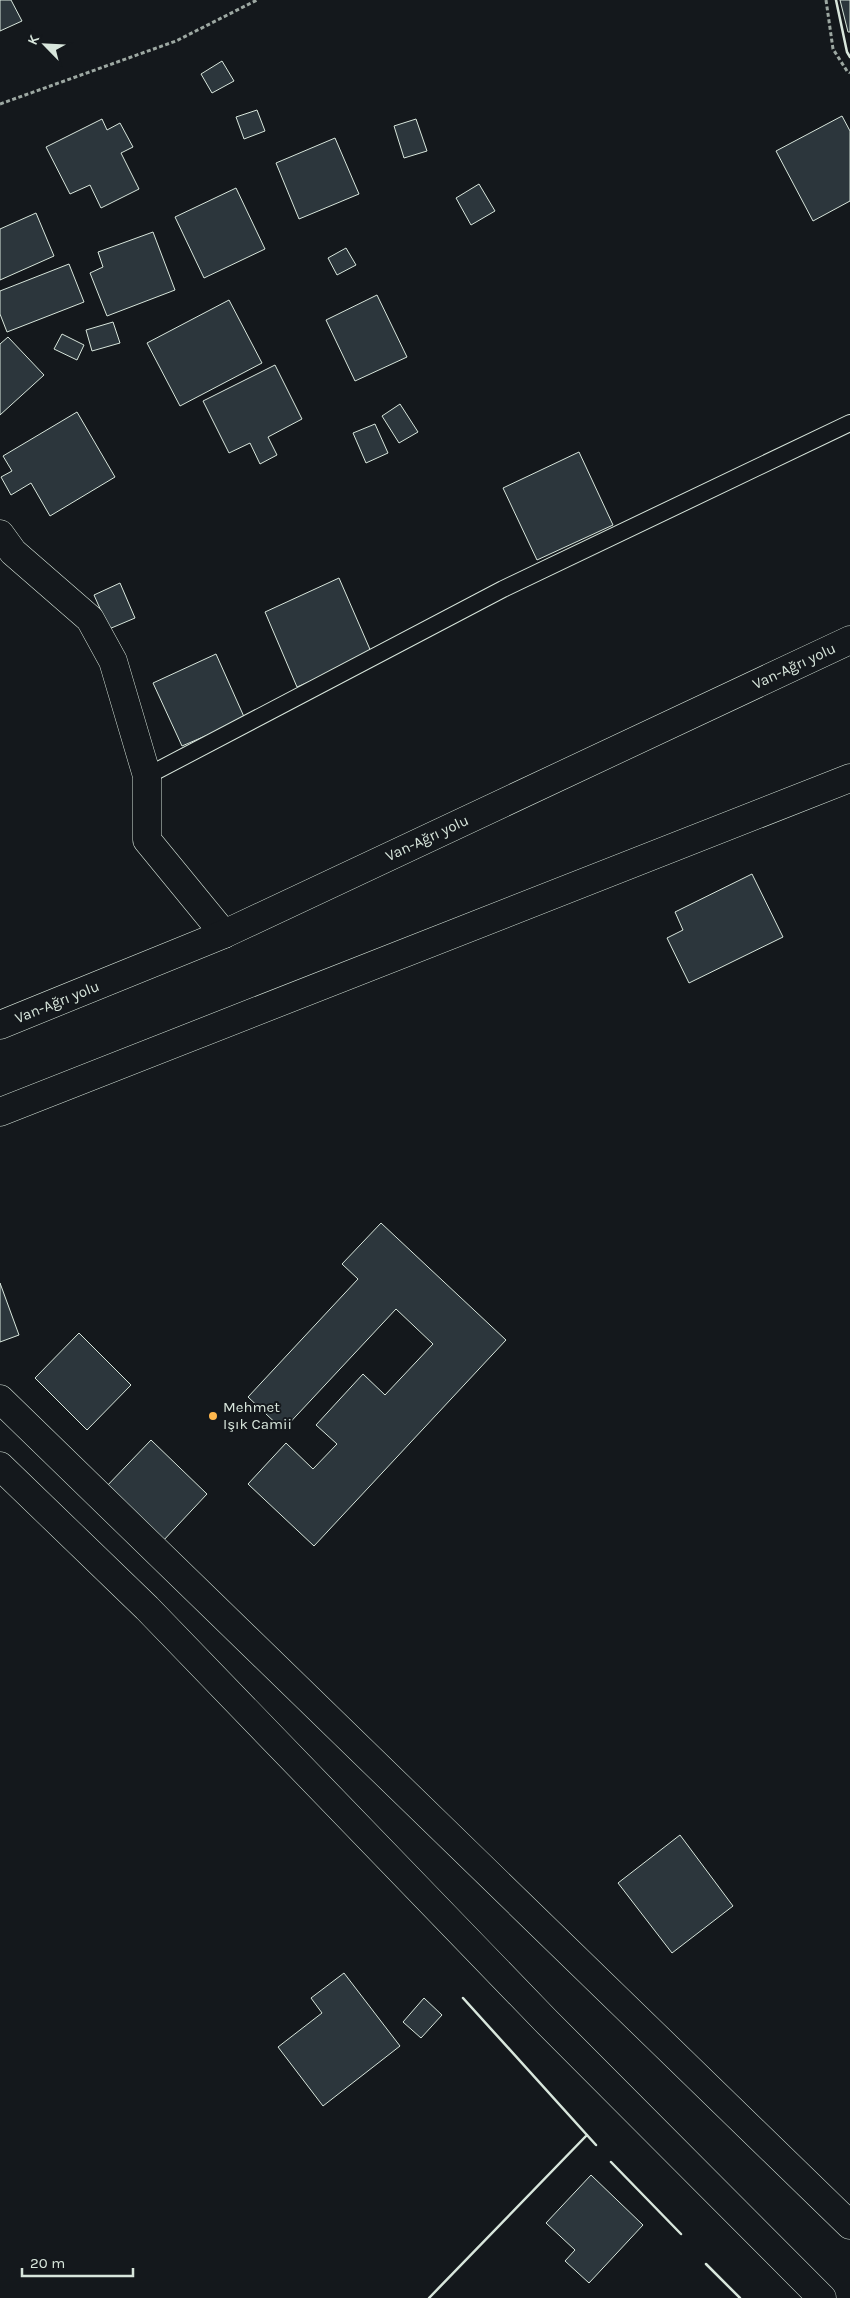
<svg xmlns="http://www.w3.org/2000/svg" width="850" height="2298" font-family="Karla,sans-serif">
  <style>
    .building { fill: #2c363c; stroke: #d8e6dc }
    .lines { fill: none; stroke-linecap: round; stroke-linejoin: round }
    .lane-casing { stroke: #d8e6dc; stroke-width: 18 }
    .street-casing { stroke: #d8e6dc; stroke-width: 29 }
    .secondary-casing { stroke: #d8e6dc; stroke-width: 29 }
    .highway-casing { stroke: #d8e6dc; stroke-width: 29 }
    .path { stroke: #9da8a2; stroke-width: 3; stroke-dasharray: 4 2.5; stroke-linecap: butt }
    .lane { stroke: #14181c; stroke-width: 16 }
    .street { stroke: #14181c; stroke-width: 28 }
    .secondary { stroke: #14181c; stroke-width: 28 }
    .highway { stroke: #14181c; stroke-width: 28 }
    .wall { stroke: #d8e6dc; stroke-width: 2.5 }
    .poi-dot { fill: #ffb74d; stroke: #14181c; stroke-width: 2 }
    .labels { text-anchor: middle; stroke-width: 4; stroke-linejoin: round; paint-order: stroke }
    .street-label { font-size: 15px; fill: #d8e6dc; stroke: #14181c }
    .poi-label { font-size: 15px; fill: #d8e6dc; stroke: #14181c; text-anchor: start }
  </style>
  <rect width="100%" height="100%" fill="#14181c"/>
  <!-- building -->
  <path class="building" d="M0,0H11L22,21L0,31Z
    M840,0H850V32H848Z
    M222,61L234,81L212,93L201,74Z
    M257,110L265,131L244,139L236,117Z
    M842,116L850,131V201L813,221L776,151Z
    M102,119L107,130L120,123L133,147L121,153L139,189L101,208L90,185L70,194L46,147Z
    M416,119L427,151L404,158L394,126Z
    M335,138L359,194L299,219L276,163Z
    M479,184L495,211L471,225L456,198Z
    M236,188L265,249L204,278L175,217Z
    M36,213L54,256L0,280V229Z
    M153,232L175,290L107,316L90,273L103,267L98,252Z
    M346,248L356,265L337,275L328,258Z
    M69,264L84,302L7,332L0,314V291Z
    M377,295L407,357L355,381L326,320Z
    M229,300L262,363L180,406L147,343Z
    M113,322L120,343L92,351L86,330Z
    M62,334L84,345L77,360L54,349Z
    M8,337L44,375L0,415V344Z
    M275,365L302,419L268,437L277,455L260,464L250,443L229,453L203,401Z
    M400,404L418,432L399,443L382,416Z
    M77,412L115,477L50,516L31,483L11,495L1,477L12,471L3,456Z
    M375,424L388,453L366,463L353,433Z
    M579,452L613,525L537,560L503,488Z
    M339,578L372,654L297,687L265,612Z
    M120,583L135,618L109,629L94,595Z
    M216,654L245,719L182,746L153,683Z
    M752,874L783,937L689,983L667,938L683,930L675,912Z
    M381,1223L506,1340L314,1546L248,1484L286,1443L313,1469L337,1444L316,1425L363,1374L385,1395L433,1344L396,1309L283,1430L248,1397L358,1279L342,1264Z
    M0,1283L19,1335L0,1342Z
    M79,1333L131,1385L87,1430L35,1378Z
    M151,1440L207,1494L162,1542L105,1488Z
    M680,1835L733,1906L672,1953L618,1883Z
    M344,1973L400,2046L323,2106L278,2047L322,2013L311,1998Z
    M424,1998L442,2015L421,2038L403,2022Z
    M591,2175L643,2225L589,2283L565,2261L575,2250L546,2223Z"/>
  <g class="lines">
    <!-- lane casing -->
    <g class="lane-casing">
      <path id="lane" d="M147,776L503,589L850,423"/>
    </g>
    <!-- street casing -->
    <g class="street-casing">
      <path id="street" d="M0,534L13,552L90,619L113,661L147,776V840L224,934"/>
    </g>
    <!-- secondary casing -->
    <g class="secondary-casing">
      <path id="secondary" d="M0,1399L850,2225
        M0,1466L147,1608L545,2020L822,2298"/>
    </g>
    <!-- highway casing -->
    <g class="highway-casing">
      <path id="highway" d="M0,1025L224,934L850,640
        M0,1112L850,778"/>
    </g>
    <!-- path -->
    <path class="path" d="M826,0L833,49L847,71L850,73
      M0,104L176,41L257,0"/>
    <!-- lane -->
    <use href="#lane" class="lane"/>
    <!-- street -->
    <use href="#street" class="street"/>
    <!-- secondary -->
    <use href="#secondary" class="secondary"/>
    <!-- highway -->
    <use href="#highway" class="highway"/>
    <!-- wall -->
    <path class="wall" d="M836,0L847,52L850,57
      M463,1998L596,2145
      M611,2162L681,2234
      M706,2264L740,2298
      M429,2298L587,2135"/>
  </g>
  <!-- markers -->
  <circle class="poi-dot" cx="213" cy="1416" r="5"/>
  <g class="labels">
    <!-- street labels -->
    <g class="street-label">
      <text transform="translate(794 666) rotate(-25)" y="5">Van-Ağrı yolu</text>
      <text transform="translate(427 838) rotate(-25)" y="5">Van-Ağrı yolu</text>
      <text transform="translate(57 1002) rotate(-22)" y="5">Van-Ağrı yolu</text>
    </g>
    <!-- poi labels -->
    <g class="poi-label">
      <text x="223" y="1412">Mehmet<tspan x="223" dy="17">Işık Camii</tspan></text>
    </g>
  </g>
  <!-- north arrow -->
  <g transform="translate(45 45) rotate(294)" stroke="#14181c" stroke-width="4" paint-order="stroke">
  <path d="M0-4L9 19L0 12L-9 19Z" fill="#d8e6dc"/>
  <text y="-8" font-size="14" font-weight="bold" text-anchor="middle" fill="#d8e6dc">K</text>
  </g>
  <!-- scale -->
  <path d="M22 2268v8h111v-8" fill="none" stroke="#d8e6dc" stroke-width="2.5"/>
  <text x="30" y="2268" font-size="15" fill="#d8e6dc" stroke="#14181c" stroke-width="4" paint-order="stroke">20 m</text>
</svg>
